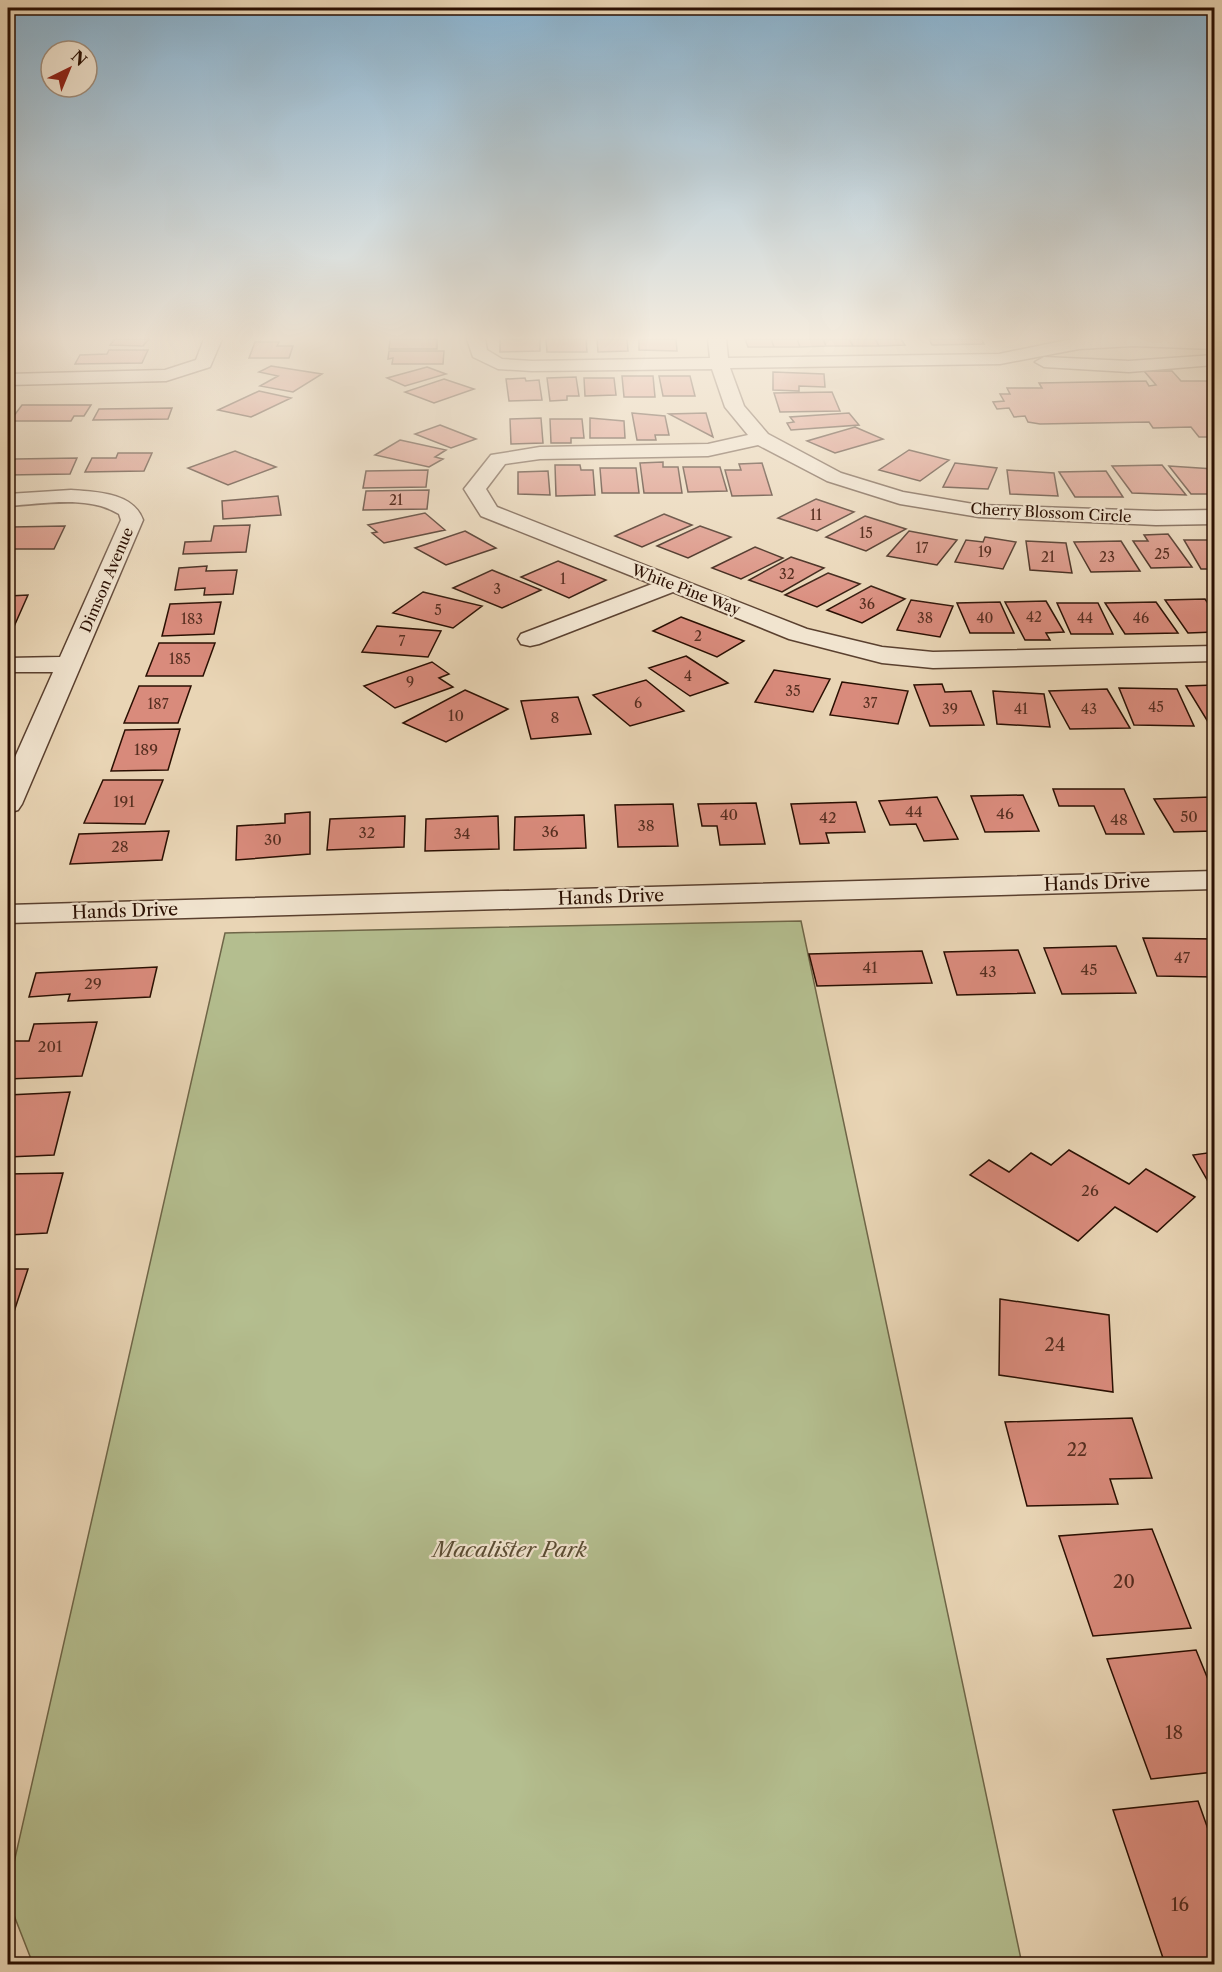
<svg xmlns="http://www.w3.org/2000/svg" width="1222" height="1972" font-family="'Libre Caslon Text',serif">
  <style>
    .green { fill: #b4be8f; stroke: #6f6648; stroke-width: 1.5 }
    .building { fill: #d98b7c; stroke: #2a0f02; stroke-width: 1.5 }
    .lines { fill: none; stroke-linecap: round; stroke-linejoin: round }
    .street-casing { stroke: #5a402f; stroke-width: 3 }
    .street { fill: #f1e4cf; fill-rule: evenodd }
    .labels { text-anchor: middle; stroke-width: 4.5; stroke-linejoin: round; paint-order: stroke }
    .far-number-label { font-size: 14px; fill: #562e20 }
    .far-street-label { font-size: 15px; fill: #2a0f02; stroke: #f1e4cf }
    .number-label { font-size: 15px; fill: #562e20 }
    .street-label { font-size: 18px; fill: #2a0f02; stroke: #f1e4cf }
    .near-number-label { font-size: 18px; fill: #562e20 }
    .near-park-label { font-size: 21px; font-style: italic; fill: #5a4c33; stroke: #f1e4cf }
  </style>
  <rect width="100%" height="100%" fill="#e9d5b5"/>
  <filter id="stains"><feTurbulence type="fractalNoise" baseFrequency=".00333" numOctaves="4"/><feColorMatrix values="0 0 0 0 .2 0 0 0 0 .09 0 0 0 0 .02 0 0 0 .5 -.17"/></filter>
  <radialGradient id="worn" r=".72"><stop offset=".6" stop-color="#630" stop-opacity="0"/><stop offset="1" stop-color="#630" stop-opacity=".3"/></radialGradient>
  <!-- green -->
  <path class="green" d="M801,921L1022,1964H33L8,1900V1889L225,933Z"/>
  <!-- building -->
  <path class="building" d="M115,339H149L143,346L110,345Z
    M390,339H437V349H389Z
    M500,339H540V351L500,352Z
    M546,339H586L587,352H547Z
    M597,339H627L628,351L598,352Z
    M639,339H676L677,351L639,350Z
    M745,339H771L774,347H748Z
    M771,339H797L800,347H774Z
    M797,339H823L826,346L800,347Z
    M823,339H849L853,346H826Z
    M849,339H875L879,346H853Z
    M875,339H901L905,345L879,346Z
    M929,339H981L984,344L932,345Z
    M255,342H279L277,346H293L289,358H249Z
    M109,350H148L142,363L75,364L80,355L107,354Z
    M389,351H444L443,364H392L393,358L388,359Z
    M271,366L322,374L293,392L260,386L278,376L259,372Z
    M427,367L446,374L405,386L387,378Z
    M1144,371H1172L1181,381H1214V437H1199L1191,427L1153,428L1149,422L1040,424L1028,422L1025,416L1014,417L1009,408L997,409L993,402L1004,401L1000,394H1010L1007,388H1042L1039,383L1146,381L1149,386L1156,385Z
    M773,372L824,374L825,387L799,386V391L773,390Z
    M622,376H653L655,397H624Z
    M659,376H690L695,396H663Z
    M576,377L579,396H567V400L550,401L547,378Z
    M525,378L526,381L539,380L542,400L509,401L506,379Z
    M584,378H614L616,395L585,396Z
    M444,379L474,389L434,403L405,392Z
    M259,391L291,398L251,417L218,410Z
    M832,392L840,411L780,412L774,393Z
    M22,405H91L84,416H74L71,421H10Z
    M172,408L168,419L93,420L99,409Z
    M632,413L665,416L669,435H655L656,440H637Z
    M706,413L713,437L669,414Z
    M849,413L859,425L791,430L787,423L794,422L790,417Z
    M541,418L543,443L511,444L510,419Z
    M590,418L624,421L625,438H590Z
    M550,419H582L584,438H571V443H551Z
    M440,425L476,439L451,448L415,434Z
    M855,427L883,439L835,453L807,441Z
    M400,440L446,450L435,457L443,459L429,467L375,455Z
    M909,450L949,460L920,481L879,470Z
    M235,451L276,467L228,485L188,468Z
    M118,453H152L144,471L85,472L92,458H116Z
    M77,458L70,474L8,475L15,459Z
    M663,462V467H678L682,493H644L640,463Z
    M762,463L772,495L732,496L725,470H741L739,464Z
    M955,463L997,468L988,489L943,487Z
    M555,465H580L581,470H593L595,495L556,496Z
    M1162,465L1186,495L1132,493L1112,466Z
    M1169,466L1214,469V494H1191Z
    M683,467H720L727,491L688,492Z
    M600,468H636L639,493H602Z
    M428,470L426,487L363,488L366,471Z
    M1007,470L1054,473L1058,496L1010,494Z
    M548,471L550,495L518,494V472Z
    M1106,471L1123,497H1075L1059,472Z
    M429,490L427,509L363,510L366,491Z
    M278,496L281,515L223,519L222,501Z
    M816,499L854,512L817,531L778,518Z
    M425,513L445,530L384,543L372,533L377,532L368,525Z
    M664,514L692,525L642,547L615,536Z
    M865,516L906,529L866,551L826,537Z
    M250,525L246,552L183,554L185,542L211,541L214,526Z
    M65,526L54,549H8V534L12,527Z
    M700,526L731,537L688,558L657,546Z
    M465,531L496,548L446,565L415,548Z
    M909,531L957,540L937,565L887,556Z
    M1168,534L1192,567L1151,568L1133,541H1148L1144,535Z
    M985,537L1016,542L1003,569L955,562L966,540L983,542Z
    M1184,540H1214V569H1201Z
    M1026,541L1066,543L1072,573L1030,570Z
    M1121,541L1140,571L1091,572L1074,542Z
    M755,547L783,558L741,579L712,568Z
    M791,557L824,568L782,592L749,580Z
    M558,561L606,580L569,598L521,577Z
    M207,566L206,571L237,570L233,594L204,595L205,588L175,590L179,568Z
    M492,570L541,590L502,608L453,588Z
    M828,573L860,584L817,607L785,595Z
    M871,586L905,599L862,623L827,610Z
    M423,592L482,606L453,628L393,613Z
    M28,595L12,631H8V596Z
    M1205,599L1214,612V632L1188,633L1165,600Z
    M911,600L953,606L940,637L897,630Z
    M1046,601L1064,632L1046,633L1050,640H1025L1005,602Z
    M221,602L214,634L162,636L170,604Z
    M1000,602L1014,633H970L957,603Z
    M1156,602L1178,633L1125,634L1105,603Z
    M1057,603H1098L1113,634H1071Z
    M681,617L744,641L717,657L653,631Z
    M377,626L441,631L428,657L362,652Z
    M159,643H215L203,676H146Z
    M686,656L728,683L690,696L649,668Z
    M432,662L449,674L439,678L453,687L395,708L364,686Z
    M774,670L830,679L813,712L755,702Z
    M646,680L684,711L630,726L593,695Z
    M842,682L908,691L898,724L830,715Z
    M942,684L945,692L971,691L984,725L930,726L914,685Z
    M1214,685V721L1208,722L1186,686Z
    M139,686H191L178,723H124Z
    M1119,688L1177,689L1194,726L1134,725Z
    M1107,689L1130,728L1070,729L1049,691Z
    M465,690L508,709L446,742L403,723Z
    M993,691L1044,694L1050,727L997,724Z
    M578,697L591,734L531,739L521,701Z
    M180,729L168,770L111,771L125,730Z
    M103,780H163L145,824L84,823Z
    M1053,789H1124L1144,834H1106L1094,806H1059Z
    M1023,795L1039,831L985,832L971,796Z
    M937,797L958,839L924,841L916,824L890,825L879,801Z
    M1211,797L1214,803V831L1174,832L1154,799Z
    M856,802L865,832L826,833L829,843L800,844L791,804Z
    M756,803L765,844L720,845L717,826H702L698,804Z
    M673,804L678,846L618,847L615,805Z
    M310,812V854L236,860L237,826L285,823V814Z
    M584,815L586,848L514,850L515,817Z
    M405,816L404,847L327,850L330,819Z
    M498,816L499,849L425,851L426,819Z
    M169,831L162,860L70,864L79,834Z
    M1143,938L1214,939V977L1157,976Z
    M1116,946L1136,993L1062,994L1044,948Z
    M1018,950L1035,993L957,995L944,952Z
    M922,951L932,983L817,986L809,954Z
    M157,967L150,997L68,1001L70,994L29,997L36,973Z
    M97,1022L82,1076L8,1079V1053L11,1041H29L34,1024Z
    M70,1092L54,1155L8,1157V1095Z
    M1069,1150L1129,1184L1146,1169L1195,1197L1157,1232L1115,1207L1078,1241L970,1175L989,1160L1009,1172L1031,1153L1051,1165Z
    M1214,1152V1192L1193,1155Z
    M63,1173L47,1233L8,1235V1174Z
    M8,1269H28L8,1330Z
    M1000,1299L1109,1315L1113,1392L999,1375Z
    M1132,1418L1152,1478L1110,1479L1118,1504L1027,1506L1005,1422Z
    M1152,1529L1191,1628L1093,1636L1059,1536Z
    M1196,1650L1214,1694V1772L1151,1779L1107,1659Z
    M1198,1801L1214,1846V1964H1165L1113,1810Z"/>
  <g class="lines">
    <!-- street casing -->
    <g class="street-casing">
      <path id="street" d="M204,339H222L210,367L166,381L8,385V374L165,370L196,360Z
        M467,339H485L487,350L502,359L532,361L710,358L708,339H726L728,358L999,354L1072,339H1214V349L1133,346L1079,349L1000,364L730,368L744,406L768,434L841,473L903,492L979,505L1156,511L1214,510V524L1156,525L979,517L900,504L827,481L758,445L708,456L540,459L505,464L486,489L497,507L807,629L882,647L933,652L1214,646V661L933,668L882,663L789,639L673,592L539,644L530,646L521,644L518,639L521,634L652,584L481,516L464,489L491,455L540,447L708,444L748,435L725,407L712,369L532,371L498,369L473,357Z
        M1214,355V365L1129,372L1044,367L1035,362L1044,357L1129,361Z
        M71,490C96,492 133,492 143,520L22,804L18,810L8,813V773L53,672H8V658L60,657L121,520L119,514C88,495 43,504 8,506V494Z
        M1214,871V889L8,923V905Z"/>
    </g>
    <!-- street -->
    <use href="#street" class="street"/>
  </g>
  <!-- sky -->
  <linearGradient id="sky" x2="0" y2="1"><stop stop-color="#89b5d4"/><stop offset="0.55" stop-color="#f5ecde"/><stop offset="1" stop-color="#f5ecde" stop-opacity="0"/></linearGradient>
  <rect width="1222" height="615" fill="url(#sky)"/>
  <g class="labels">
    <!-- far-number labels -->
    <g class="far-number-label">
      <text x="396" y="505">21</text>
      <text x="816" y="520">11</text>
      <text x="866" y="538">15</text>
      <text x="922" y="553">17</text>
      <text x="985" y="557">19</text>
      <text x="1162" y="559">25</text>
      <text x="1048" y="562">21</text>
      <text x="1107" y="562">23</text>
      <text x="787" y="579">32</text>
      <text x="563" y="584">1</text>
      <text x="497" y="594">3</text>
      <text x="867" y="609">36</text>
      <text x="438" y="615">5</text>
      <text x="1034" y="622">42</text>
      <text x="925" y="623">38</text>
      <text x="985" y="623">40</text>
      <text x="1085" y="623">44</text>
      <text x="1141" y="623">46</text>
      <text x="192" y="624">183</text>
      <text x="698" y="641">2</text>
      <text x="402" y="646">7</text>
      <text x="180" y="664">185</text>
      <text x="688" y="681">4</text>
      <text x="410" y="687">9</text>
      <text x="793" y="696">35</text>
      <text x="638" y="708">6</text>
      <text x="870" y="708">37</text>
      <text x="158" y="709">187</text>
      <text x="1156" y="712">45</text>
      <text x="950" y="714">39</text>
      <text x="1021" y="714">41</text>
      <text x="1089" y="714">43</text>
    </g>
    <!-- far-street labels -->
    <g class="far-street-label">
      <text transform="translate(1051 513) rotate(3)" y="5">Cherry Blossom Circle</text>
      <text transform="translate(107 580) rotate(-67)" y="5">Dimson Avenue</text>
      <text transform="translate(686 590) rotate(21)" y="5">White Pine Way</text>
    </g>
    <!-- number labels -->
    <g class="number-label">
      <text x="456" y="721">10</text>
      <text x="555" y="723">8</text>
      <text x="146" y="755">189</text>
      <text x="124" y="807">191</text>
      <text x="914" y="817">44</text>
      <text x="1005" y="819">46</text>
      <text x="729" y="820">40</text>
      <text x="1189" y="822">50</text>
      <text x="828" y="823">42</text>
      <text x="1119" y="825">48</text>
      <text x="646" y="831">38</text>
      <text x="550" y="837">36</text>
      <text x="367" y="838">32</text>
      <text x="462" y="839">34</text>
      <text x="273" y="845">30</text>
      <text x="120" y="852">28</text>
      <text x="1182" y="963">47</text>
      <text x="870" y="973">41</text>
      <text x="1089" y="975">45</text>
      <text x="988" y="977">43</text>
      <text x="93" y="989">29</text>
      <text x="50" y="1052">201</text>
      <text x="1090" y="1196">26</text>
    </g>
    <!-- street labels -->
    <g class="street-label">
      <text transform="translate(1097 883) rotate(-2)" y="6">Hands Drive</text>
      <text transform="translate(611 897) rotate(-2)" y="6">Hands Drive</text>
      <text transform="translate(125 911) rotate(-2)" y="6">Hands Drive</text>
    </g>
    <!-- near-number labels -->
    <g class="near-number-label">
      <text x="1055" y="1351">24</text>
      <text x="1077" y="1456">22</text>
      <text x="1124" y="1588">20</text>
      <text x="1174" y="1739">18</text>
      <text x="1180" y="1911">16</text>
    </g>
    <!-- near-park labels -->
    <g class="near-park-label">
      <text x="510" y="1557">Macalister Park</text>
    </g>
  </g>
  <!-- margin -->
  <rect width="1222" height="1972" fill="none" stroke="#e9d5b5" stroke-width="30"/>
  <rect x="9" y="9" width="1204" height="1954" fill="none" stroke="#2a0f02" stroke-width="3"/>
  <rect x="15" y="15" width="1192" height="1942" fill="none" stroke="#2a0f02" stroke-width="1.5"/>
  <!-- north arrow -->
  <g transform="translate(69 69) rotate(43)"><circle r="28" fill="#f1e4cf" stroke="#a18f7d" stroke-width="1.5"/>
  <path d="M0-4.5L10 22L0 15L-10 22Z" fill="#8f2418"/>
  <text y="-9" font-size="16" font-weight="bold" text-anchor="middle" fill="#2a0f02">N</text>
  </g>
  <rect width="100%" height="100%" filter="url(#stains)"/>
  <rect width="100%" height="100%" fill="url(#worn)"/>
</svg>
